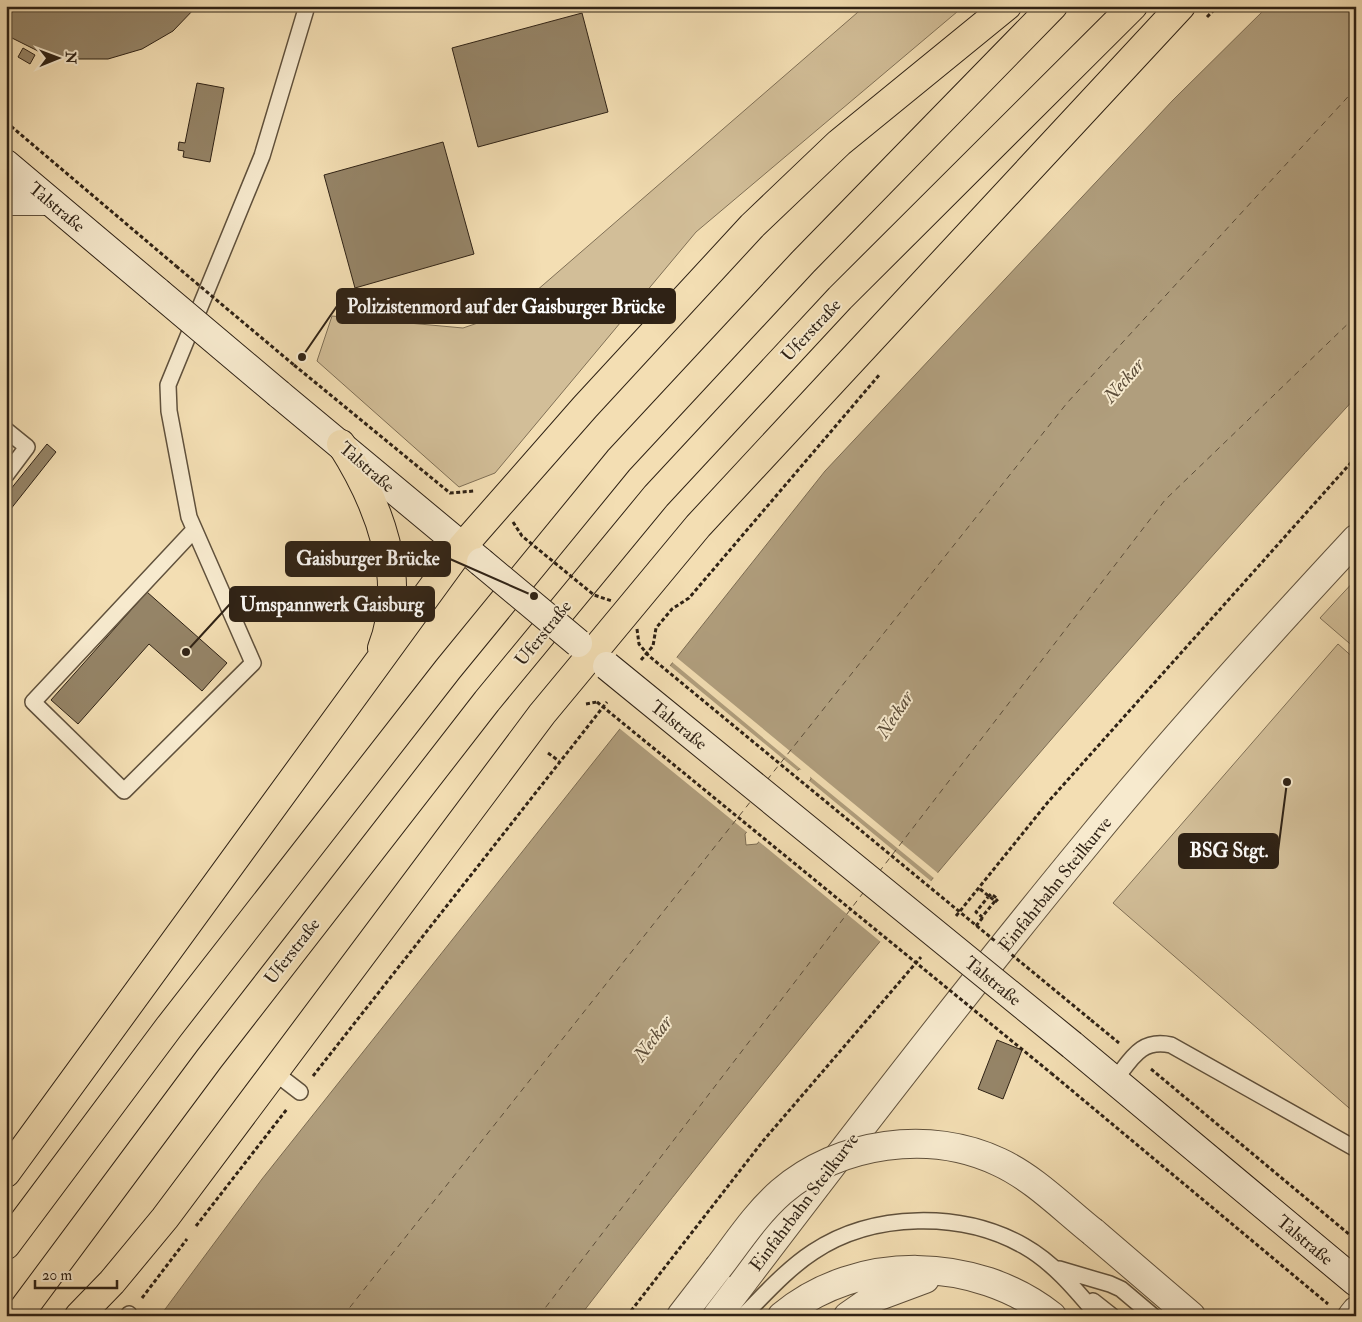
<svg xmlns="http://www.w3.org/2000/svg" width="1362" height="1322" font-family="'IM FELL Double Pica',serif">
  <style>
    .green { fill: #d2be98; stroke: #807056 }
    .water { fill: #b09e7d; stroke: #7c6c53; fill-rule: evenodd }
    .pier { fill: #f3deb3 }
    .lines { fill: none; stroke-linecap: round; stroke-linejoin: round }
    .ferry { stroke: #5c4d39; stroke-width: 1; stroke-dasharray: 6 5; stroke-linecap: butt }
    .building { fill: #958467; stroke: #2f2215 }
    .lane-casing { stroke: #60513c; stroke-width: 18 }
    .street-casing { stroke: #60513c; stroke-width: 30 }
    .secondary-casing { stroke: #2f2215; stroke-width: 30 }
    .highway-casing { stroke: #2f2215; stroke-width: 30 }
    .path { stroke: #2f2215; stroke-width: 3; stroke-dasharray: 4 2.5; stroke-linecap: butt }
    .lane { stroke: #f7eace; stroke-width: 15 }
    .street { stroke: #f7eace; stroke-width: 28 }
    .secondary { stroke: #f7eace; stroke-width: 28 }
    .highway { stroke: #f3deb3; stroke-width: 28 }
    .street-bridge-casing { stroke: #60513c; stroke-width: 30; stroke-linecap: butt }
    .secondary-bridge-casing { stroke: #2f2215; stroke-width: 30; stroke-linecap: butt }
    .path-bridge { stroke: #2f2215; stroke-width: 3; stroke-dasharray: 4 2.5; stroke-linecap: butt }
    .street-bridge { stroke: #f7eace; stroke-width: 28 }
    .secondary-bridge { stroke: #f7eace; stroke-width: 28 }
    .labels { text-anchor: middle; stroke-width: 4; stroke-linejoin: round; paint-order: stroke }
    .street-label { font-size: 18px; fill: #2f2215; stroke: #f7eace }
    .water-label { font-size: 19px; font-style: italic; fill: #5c4d39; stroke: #f7eace }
    .leader { fill: none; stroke: #2f2215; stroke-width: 2 }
    .callout-dot { fill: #2f2215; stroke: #f7eace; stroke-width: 2 }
    .callout { fill: #2f2215; stroke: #2f2215; stroke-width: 2 }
    .callout-label { font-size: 19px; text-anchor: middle; font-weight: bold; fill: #fff }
  </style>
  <rect width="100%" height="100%" fill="#f3deb3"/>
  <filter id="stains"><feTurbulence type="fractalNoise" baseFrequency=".004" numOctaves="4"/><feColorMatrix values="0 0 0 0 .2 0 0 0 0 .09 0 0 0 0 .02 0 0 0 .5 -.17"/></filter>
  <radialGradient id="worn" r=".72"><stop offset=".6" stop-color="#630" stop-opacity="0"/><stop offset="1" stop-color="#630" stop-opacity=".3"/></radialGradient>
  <!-- green -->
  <path class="green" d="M865,6H964L696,232L495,473L459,487L317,361L332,316L463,328L513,311Z
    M1356,579V649L1320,618Z
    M1338,644L1356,660V1114L1113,903Z"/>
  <!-- water -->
  <path class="water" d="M1268,6H1356V397C1085,693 825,998 580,1316H160L262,1179L825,471L1173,100ZM810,768L811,779L757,844L746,845L745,834L799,769Z"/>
  <!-- pier -->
  <path class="pier" d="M676,657L939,874L935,879L808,775V770L803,771L672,662Z
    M669,665L799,772L748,833L619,728Z
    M807,779L932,882L882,943L757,840Z"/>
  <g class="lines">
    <!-- ferry -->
    <path class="ferry" d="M767,780L1067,403L1356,88
      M879,872L1165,500L1356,316
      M343,1316L751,801
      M539,1316L863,893"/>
  </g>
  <!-- building -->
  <path class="building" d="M6,6H197L173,31L142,49L108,59H69L40,52L6,35Z
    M582,13L608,112L478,147L452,48Z
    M23,48L35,55L30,64L18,57Z
    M197,83L224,88L210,162L183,157L184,151L178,150L179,142L185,143Z
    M443,142L474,254L355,288L324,175Z
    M47,444L56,452L6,515V495Z
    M147,592L227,663L202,691L149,644L78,724L51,700Z
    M997,1040L1022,1050L1003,1099L978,1089Z"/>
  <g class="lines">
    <!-- lane casing -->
    <g class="lane-casing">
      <path id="lane" d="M6,430L27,447L6,475
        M194,530L33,702L124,791L253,663L189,517L169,411L168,385L262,156L307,6
        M274,1072L300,1092
        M1114,1081C1131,1060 1140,1038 1171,1045L1356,1149
        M1059,1269L1110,1284L1121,1289L1153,1316
        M1093,1301L1112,1316
        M128,1316L129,1314
        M743,1316C765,1294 787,1269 813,1252C873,1212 962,1211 1024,1246C1054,1263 1076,1290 1098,1316"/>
    </g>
    <!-- street casing -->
    <g class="street-casing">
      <path id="street" d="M6,201H49
        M1093,1232L1191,1316
        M681,1316L718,1268
        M717,1316C838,1156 960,997 1088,842C1173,738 1264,638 1356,539
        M782,1316C858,1253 976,1256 1052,1316
        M848,1316L874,1298L925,1279
        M1352,1316L1356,1311"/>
    </g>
    <!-- secondary casing -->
    <g class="secondary-casing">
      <path id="secondary" d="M6,164L158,292
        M279,394L481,562
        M1072,1045L1356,1282"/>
    </g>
    <!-- highway casing -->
    <g class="highway-casing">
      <path id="highway" d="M341,444C378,502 409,579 382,648
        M6,1173L462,547L585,407L752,226L839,143L1007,6
        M6,1245L169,1027L448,669L619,460L803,262L1053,6
        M18,1316L209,1059L487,701L656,496L840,298L1133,6
        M79,1316L112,1282L165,1218L542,714L698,526L1181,6"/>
    </g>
    <!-- path -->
    <path class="path" d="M1207,17L1218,6
      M6,122L176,266
      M294,365L450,493L474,491
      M641,660L653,646L656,628L672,609L689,598L880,374
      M586,704L597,702
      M548,753L559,761
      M980,889L995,901L982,917L976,912L988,897
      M956,916L1048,802L1356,457
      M976,926L984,916
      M1091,1020L1119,1043
      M1151,1069L1356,1240
      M1051,1073L1328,1304
      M313,1076L607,702
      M196,1226L287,1109
      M142,1298L187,1239
      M627,1316L763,1141L921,957"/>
    <!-- lane -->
    <use href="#lane" class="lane"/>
    <!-- street -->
    <use href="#street" class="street"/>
    <!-- secondary -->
    <use href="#secondary" class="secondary"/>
    <!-- highway -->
    <use href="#highway" class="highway"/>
    <!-- street-bridge casing -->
    <g class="street-bridge-casing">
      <path id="street-bridge" d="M718,1268C738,1242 756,1214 781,1192C839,1142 930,1129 999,1162C1034,1178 1064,1209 1093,1232"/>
    </g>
    <!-- secondary-bridge casing -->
    <g class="secondary-bridge-casing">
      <path id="secondary-bridge" d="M158,292L279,394
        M481,562L578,643
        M607,666L1072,1045"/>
    </g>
    <!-- path-bridge -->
    <path class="path-bridge" d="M176,266L294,365
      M513,522L522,536L594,595L612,601
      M637,629L639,644L649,656L1091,1020
      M597,702L1051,1073
      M988,897L991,894L998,899L995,902"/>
    <!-- street-bridge -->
    <use href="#street-bridge" class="street-bridge"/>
    <!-- secondary-bridge -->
    <use href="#secondary-bridge" class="secondary-bridge"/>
  </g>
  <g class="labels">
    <!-- street labels -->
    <g class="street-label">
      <text transform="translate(57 207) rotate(40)" y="6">Talstraße</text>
      <text transform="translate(811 330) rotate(-47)" y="6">Uferstraße</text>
      <text transform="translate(367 467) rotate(41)" y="6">Talstraße</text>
      <text transform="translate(543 633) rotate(-51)" y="6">Uferstraße</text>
      <text transform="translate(679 725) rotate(39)" y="6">Talstraße</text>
      <text transform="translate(1055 884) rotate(-51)" y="6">Einfahrbahn Steilkurve</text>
      <text transform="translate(292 951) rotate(-52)" y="6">Uferstraße</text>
      <text transform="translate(993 981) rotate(39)" y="6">Talstraße</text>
      <text transform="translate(804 1202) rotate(-53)" y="6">Einfahrbahn Steilkurve</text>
      <text transform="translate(1305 1240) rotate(40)" y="6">Talstraße</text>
    </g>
    <!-- water labels -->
    <g class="water-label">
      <text transform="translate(1123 380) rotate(-49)" y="7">Neckar</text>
      <text transform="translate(894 714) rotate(-57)" y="7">Neckar</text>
      <text transform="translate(652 1038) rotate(-53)" y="7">Neckar</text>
    </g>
  </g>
  <!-- callouts -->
  <path class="leader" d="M302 357L337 306M534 596L450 559M186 652L230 604M1287 782L1278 851"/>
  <g class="callout-dot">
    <circle cx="302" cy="357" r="5"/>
    <circle cx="534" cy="596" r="5"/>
    <circle cx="186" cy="652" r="5"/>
    <circle cx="1287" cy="782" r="5"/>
  </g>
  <g class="callout">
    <rect x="337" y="289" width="338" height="34" rx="5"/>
    <rect x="286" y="542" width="164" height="34" rx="5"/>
    <rect x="230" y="587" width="204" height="34" rx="5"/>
    <rect x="1179" y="834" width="99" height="34" rx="5"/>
  </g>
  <g class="callout-label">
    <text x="506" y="313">Polizistenmord auf der Gaisburger Brücke</text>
    <text x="368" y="565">Gaisburger Brücke</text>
    <text x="332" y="611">Umspannwerk Gaisburg</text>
    <text x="1229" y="857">BSG Stgt.</text>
  </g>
  <!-- margin -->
  <rect width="1362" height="1322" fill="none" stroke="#f3deb3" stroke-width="25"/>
  <rect x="8" y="8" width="1347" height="1307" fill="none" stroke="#2f2215" stroke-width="2.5"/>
  <rect x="12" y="12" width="1337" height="1297" fill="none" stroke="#2f2215"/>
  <!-- north arrow -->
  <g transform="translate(58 58) rotate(89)" stroke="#f7eace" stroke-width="4" paint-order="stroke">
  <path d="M0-4L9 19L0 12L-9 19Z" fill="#2f2215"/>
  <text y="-8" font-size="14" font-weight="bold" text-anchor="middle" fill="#2f2215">N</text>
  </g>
  <!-- scale -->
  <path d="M35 1280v8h82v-8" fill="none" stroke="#2f2215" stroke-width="2.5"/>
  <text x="42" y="1280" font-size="15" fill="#2f2215" stroke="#f7eace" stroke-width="4" paint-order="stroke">20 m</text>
  <rect width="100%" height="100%" filter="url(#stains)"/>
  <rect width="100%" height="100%" fill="url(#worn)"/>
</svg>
